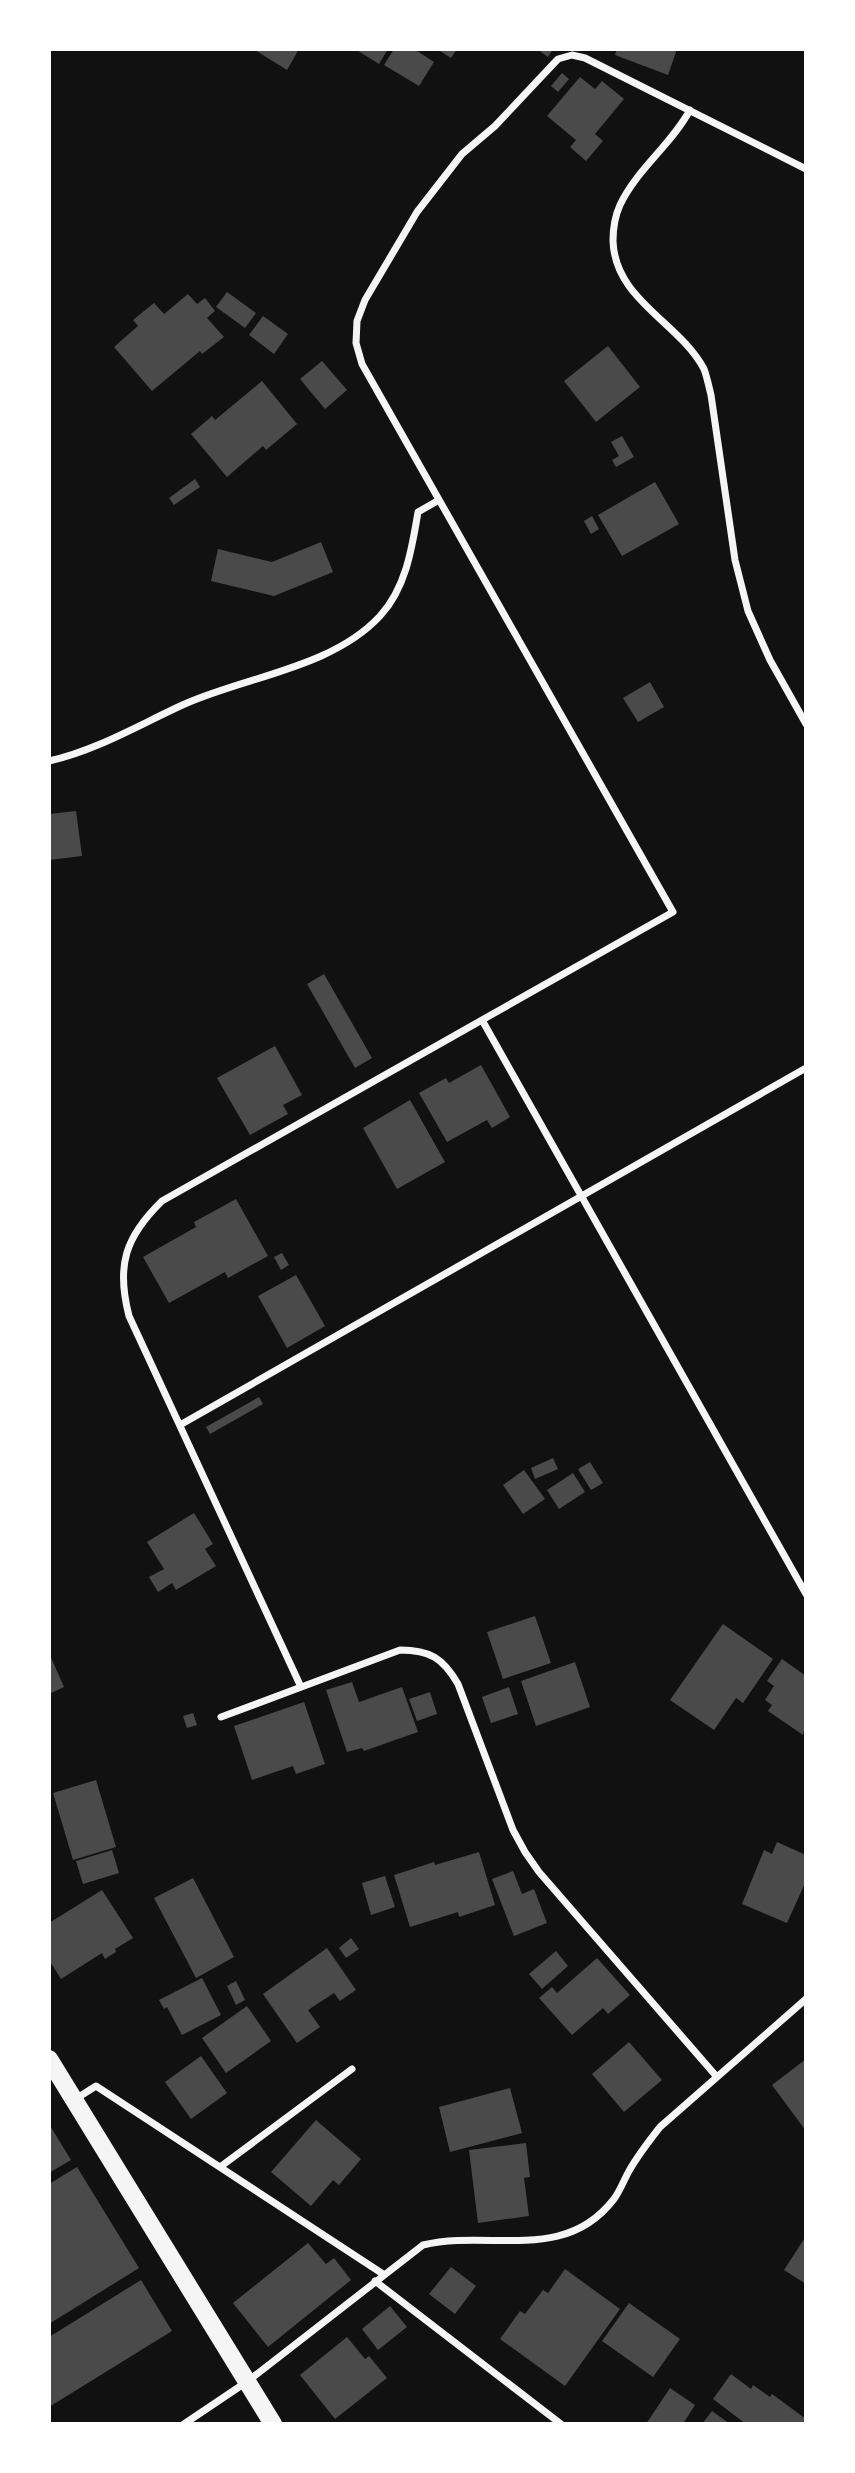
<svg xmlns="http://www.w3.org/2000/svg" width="855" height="2473" font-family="'Alegreya Sans',sans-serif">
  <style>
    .building { fill: #4a4a4a }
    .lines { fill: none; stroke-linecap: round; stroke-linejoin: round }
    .minor { stroke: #f5f5f5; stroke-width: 7 }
    .primary { stroke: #f5f5f5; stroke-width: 18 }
  </style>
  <rect width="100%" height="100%" fill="#111"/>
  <!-- building -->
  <path class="building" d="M253,49H299L287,70Z
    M355,49H388L379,64Z
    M394,49H414L434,62L419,86L384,65Z
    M437,49H457L451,58Z
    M537,49H553L548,57Z
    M617,49H677L668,75L615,55Z
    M562,73L569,79L558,92L551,86Z
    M580,77L595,89L602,81L624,99L595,134L603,141L586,161L570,147L576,140L547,116Z
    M227,292L256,313L245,328L216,307Z
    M188,294L197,304L205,298L215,311L207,318L224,337L202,354L200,351L152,391L114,347L138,326L133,320L154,303L164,314Z
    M263,316L288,334L274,354L249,335Z
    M608,346L640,387L596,422L564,381Z
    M322,361L347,390L325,409L300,379Z
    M262,381L297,424L266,450L263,446L227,477L191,434L212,416L215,420Z
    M622,436L634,457L616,467L612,460L619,456L611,442Z
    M195,479L200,487L174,505L169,498Z
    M655,482L679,524L622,556L598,515Z
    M592,516L599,529L591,534L584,521Z
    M321,542L333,572L274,596L211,581L218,549L272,562Z
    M650,682L664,707L638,722L623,698Z
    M76,811L82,856L49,860V814Z
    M324,974L372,1058L355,1068L307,984Z
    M275,1046L302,1095L283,1105L288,1114L250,1135L217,1078Z
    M481,1065L510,1117L492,1128L487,1120L447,1142L419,1093L446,1078L449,1083Z
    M410,1100L445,1162L397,1189L363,1128Z
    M236,1199L268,1256L228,1278L225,1272L169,1303L143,1257L196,1227L194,1222Z
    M282,1253L289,1265L281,1270L274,1257Z
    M296,1275L325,1326L287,1348L258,1296Z
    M259,1397L263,1404L210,1434L206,1427Z
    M553,1458L558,1469L535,1479L531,1468Z
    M590,1462L603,1483L591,1490L578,1469Z
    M524,1470L545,1499L523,1514L503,1485Z
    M573,1473L585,1492L559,1509L547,1490Z
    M194,1513L213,1544L205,1549L216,1566L176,1590L172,1583L158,1592L149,1577L164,1569L147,1542Z
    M535,1616L551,1663L503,1679L487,1632Z
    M723,1624L773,1659L743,1703L736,1698L714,1730L670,1700Z
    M49,1653L64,1687L49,1694Z
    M782,1659L806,1676V1720L803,1735L768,1711L772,1705L765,1700L774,1686L767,1681Z
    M575,1662L590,1707L536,1726L521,1681Z
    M352,1682L359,1702L402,1687L418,1732L364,1751L362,1748L347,1752L326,1690Z
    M509,1687L518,1714L491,1723L482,1697Z
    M430,1692L437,1714L417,1721L409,1699Z
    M304,1702L325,1764L296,1774L293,1766L252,1780L234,1726Z
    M193,1713L197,1725L187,1728L183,1716Z
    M96,1780L116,1847L73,1860L53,1793Z
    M777,1842L806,1855V1881L787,1923L742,1904L764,1850L772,1854Z
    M112,1850L119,1873L83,1884L76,1861Z
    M479,1852L495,1905L459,1917L458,1912L410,1927L394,1875L434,1862L435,1865Z
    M513,1871L522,1894L534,1889L547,1923L514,1936L492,1879Z
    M385,1876L395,1907L371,1915L362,1883Z
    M193,1878L234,1957L196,1978L154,1898Z
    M102,1890L133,1938L115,1949L116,1952L105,1959L102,1953L61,1979L49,1960V1923Z
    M351,1938L359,1949L346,1958L339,1948Z
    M327,1948L356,1990L340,2001L334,1993L308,2010L320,2027L297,2043L263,1994Z
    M556,1951L568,1966L542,1989L529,1974Z
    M597,1958L630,1995L608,2014L603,2008L572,2035L539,1998L552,1987L557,1993Z
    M202,1978L221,2015L182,2035L167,2007L164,2009L159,2000Z
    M236,1981L245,2000L236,2005L227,1986Z
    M247,2006L271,2041L226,2073L202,2038Z
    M629,2042L662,2080L624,2112L592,2074Z
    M201,2056L227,2093L191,2119L165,2082Z
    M806,2059V2131L772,2085Z
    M510,2088L522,2133L450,2152L439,2107Z
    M316,2120L361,2159L339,2185L333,2180L311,2206L271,2172Z
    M49,2124L71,2160L49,2173Z
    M526,2143L530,2177L524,2178L529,2216L478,2223L469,2150Z
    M77,2167L139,2268L49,2324V2184Z
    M806,2236V2284L784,2270Z
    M308,2243L326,2264L334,2258L351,2280L268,2347L233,2303Z
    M451,2267L476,2286L455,2314L429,2294Z
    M565,2269L620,2309L565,2386L500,2339L520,2311L525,2314L543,2290L548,2293Z
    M141,2280L172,2331L49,2407V2337Z
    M629,2303L680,2339L653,2377L602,2341Z
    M390,2306L407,2327L378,2350L362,2329Z
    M347,2337L365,2359L369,2356L387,2378L335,2419L300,2375Z
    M731,2374L751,2389L753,2385L770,2397L772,2394L806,2419V2424H746L713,2399Z
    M670,2388L695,2405L683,2424H646Z
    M712,2411L730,2424H702Z"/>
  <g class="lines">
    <!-- minor -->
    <path class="minor" d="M690,110C671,145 637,169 620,205C615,216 613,229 613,241C615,300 679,322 704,369C707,377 709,387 711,395L735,560L748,611L770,660L806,724
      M49,761C98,750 142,723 187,703C249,676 333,667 380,616C406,588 412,548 418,512L439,500
      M482,1020L806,1594
      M180,1425L806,1068
      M301,1687L129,1316C116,1266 125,1237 162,1201L673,912L362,364L356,343L357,321L365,300L417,212L462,154L495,126L558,59L572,55L585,58L806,169
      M221,1717L400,1650C430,1650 443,1658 458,1684L513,1830L525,1852L539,1872L717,2077
      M74,2100L96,2086L383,2274
      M220,2167L352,2069
      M375,2281L561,2424
      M184,2424L248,2381L423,2245C490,2229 564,2264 614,2199C620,2191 624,2180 629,2171C638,2155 649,2141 660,2127L806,1999"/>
    <!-- primary -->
    <path class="primary" d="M49,2059L273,2424"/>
  </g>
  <!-- border -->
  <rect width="855" height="2473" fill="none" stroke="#ffffff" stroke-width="102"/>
</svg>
